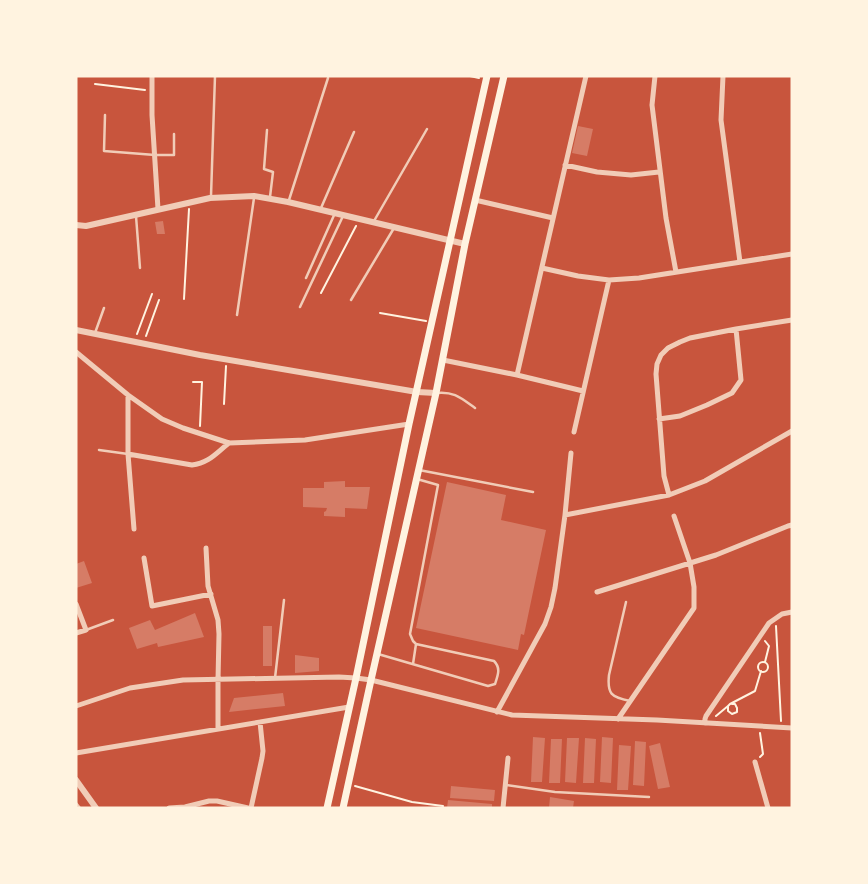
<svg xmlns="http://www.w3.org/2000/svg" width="868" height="884" font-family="'PT Sans',sans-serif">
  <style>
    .building { fill: #d67c66 }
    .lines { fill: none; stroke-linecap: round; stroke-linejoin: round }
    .path { stroke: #fff3e0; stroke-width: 2 }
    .service { stroke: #f1ccb7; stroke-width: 2.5 }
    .minor { stroke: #f1ccb7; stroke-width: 5 }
    .tertiary { stroke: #f1ccb7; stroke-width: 6 }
    .secondary { stroke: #fff3e0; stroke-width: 7 }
  </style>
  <rect width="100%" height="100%" fill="#c8553d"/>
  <!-- building -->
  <path class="building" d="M578,126L593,129L587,156L572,153Z
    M163,221L165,234H157L155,222Z
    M345,481V487H370L367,509L345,508V517L324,516V512L326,511L327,508L303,507V488H324V482Z
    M447,482L506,495L501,520L546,530L524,635L521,634L518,650L416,628Z
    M84,561L92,583L76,588V564Z
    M195,613L204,637L158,647L157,643L137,649L129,628L150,620L155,630Z
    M263,626H272V666H263Z
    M295,655L319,658V671L295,673Z
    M283,693L285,706L229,712L234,698Z
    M533,737L545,738L542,782H531Z
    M602,737L613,738L611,783L600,782Z
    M567,738H579L576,783L565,782Z
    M585,738L596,739L594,783H583Z
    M551,739H562L560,783H549Z
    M635,741L646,742L644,786L633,785Z
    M660,743L670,787L658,789L649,746Z
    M619,745L631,746L628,790H617Z
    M451,786L495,790L494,801L450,798Z
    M550,797L574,801L573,808H549Z
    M448,800L492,804V808H447Z"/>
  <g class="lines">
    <!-- path -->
    <path class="path" d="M470,76L479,78
      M95,84L145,90
      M321,293L356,226
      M184,299L189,209
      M380,313L426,321
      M137,334L152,294
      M146,336L159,300
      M193,382H202L200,426
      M224,404L226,366
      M776,626L781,721
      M765,662L769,646L765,641
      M758 667a5 5 0 1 1 10 0a5 5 0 1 1-10 0Z
      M732,704H735L737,708V712L732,714L728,711V706L730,704L755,691L761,671
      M716,716L728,706
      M760,733L763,754L760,757
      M355,786L412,802L443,806"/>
    <!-- service -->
    <path class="service" d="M105,115L104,151L155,155H174V134
      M267,130L264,169L273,172L270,197
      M211,196L215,76
      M289,200L328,78
      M321,208L354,132
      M136,216L140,268
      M374,221L427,129
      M306,278L335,213
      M351,300L394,228
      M300,307L343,216
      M237,315L254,198
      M95,333L104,308
      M436,393C454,391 461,398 475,408
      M99,450L128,454
      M419,470L533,492
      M626,602L609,675C607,694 611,697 630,701
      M86,630L113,620
      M378,654L488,686L495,684C498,675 501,668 494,661L416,644L413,641L410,634L438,485L417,479
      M413,664L416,644
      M275,678L284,600
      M506,785L555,792L649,797
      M76,803L80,808"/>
    <!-- minor -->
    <path class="minor" d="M152,76V115L158,209
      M655,76L652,105L666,218L676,272
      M723,76L721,120L740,262
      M565,165L597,172L631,175L659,172
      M475,200L553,218
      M542,268L578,276L609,280L639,278L792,254
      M76,352L128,395L162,419L183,428L229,443L305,440L409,424
      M443,360L517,375L583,391
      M517,375L586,76
      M128,395V454L134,529
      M659,419L680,416L707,405L732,393L741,380L736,329
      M574,432L609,280
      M128,454L192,465C209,463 216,453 229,443
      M669,495L664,476L656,374L657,364L661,355L668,348L680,342L690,338L736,329L792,320
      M565,515L669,495L705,481L792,431
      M206,548L208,586L218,620L219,634L218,680V728
      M144,558L152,606L211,594
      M597,592L716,555L788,526L792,525
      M76,604L86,630L76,633
      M76,706L130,688L183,680L339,677L356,678L371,680L512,715L657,720L792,728
      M497,712L545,624L551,607L555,588L565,515L571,453
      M618,719L694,608V587L690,563L674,516
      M705,723V719L706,716L769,623L782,614L792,612
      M76,753L349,707
      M755,762L768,808
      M169,808L185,807L209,801H217L248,808
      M251,808L262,758L263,751L260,722
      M503,808L508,758"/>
    <!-- tertiary -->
    <path class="tertiary" d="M76,225L86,226L210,198L254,196L288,202L465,244
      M76,330L200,355L417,392L436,393
      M76,780L96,808"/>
    <!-- secondary -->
    <path class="secondary" d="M327,808L356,678L409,424L487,76
      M343,808L371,680L436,393L465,244L504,76"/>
  </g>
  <!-- border -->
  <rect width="868" height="884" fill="none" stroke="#fff3e0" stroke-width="155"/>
</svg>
